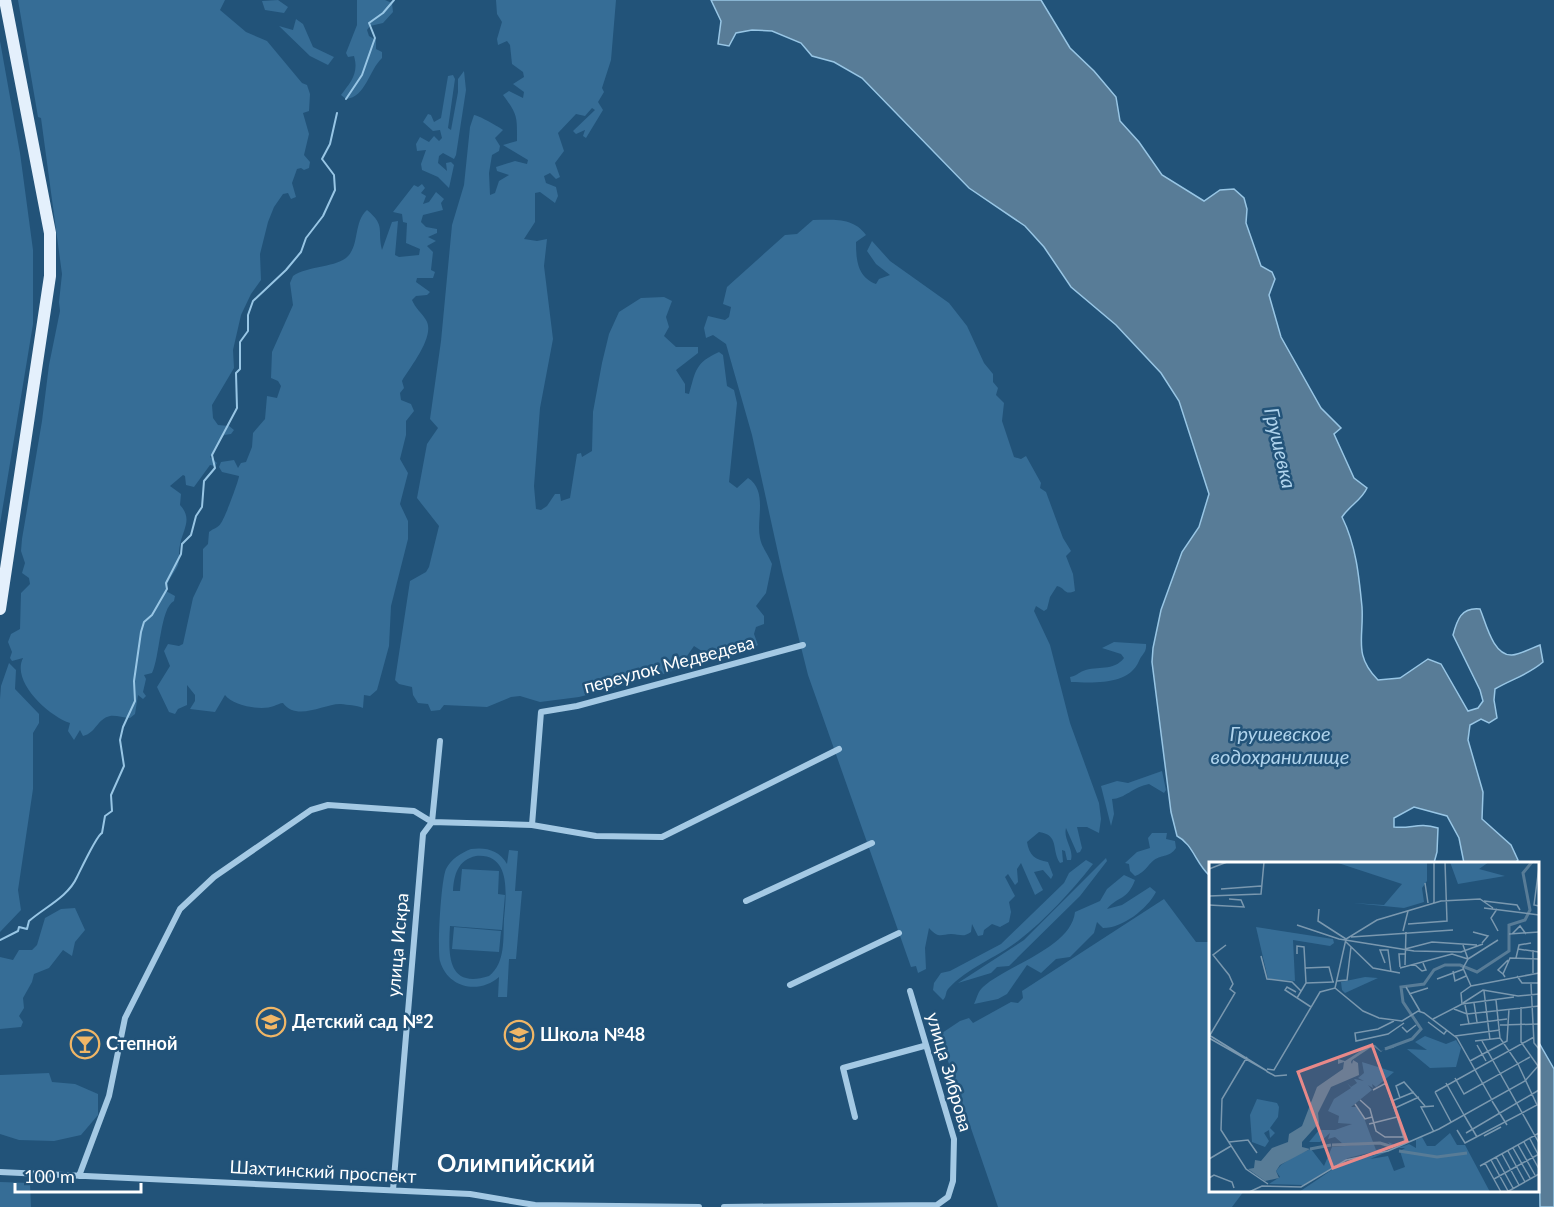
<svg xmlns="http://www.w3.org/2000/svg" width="1554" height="1207" font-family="Lato,sans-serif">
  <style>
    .green { fill: #366d96; fill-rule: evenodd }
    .water { fill: #587c97; stroke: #98c6e5; stroke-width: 1.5 }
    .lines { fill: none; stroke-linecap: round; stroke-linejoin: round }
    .stream { stroke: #98c6e5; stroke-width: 2 }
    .street { stroke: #a4c9e4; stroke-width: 6 }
    .primary { stroke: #e4f0fc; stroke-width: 12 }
    .labels { text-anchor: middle; stroke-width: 5; stroke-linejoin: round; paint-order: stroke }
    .street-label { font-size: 18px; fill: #fff; stroke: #225379 }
    .poi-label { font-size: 18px; font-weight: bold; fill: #fff; stroke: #225379; text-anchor: start }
    .water-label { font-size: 20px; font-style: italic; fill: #afd3ec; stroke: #225379 }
    .district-label { font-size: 24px; font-weight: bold; fill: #fff; stroke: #225379 }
    .inset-river { fill: none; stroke: #587c97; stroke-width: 3 }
    .inset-road { fill: none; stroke: #7a98af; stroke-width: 1.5 }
    .view { fill: #e88989; fill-opacity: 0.15; stroke: #e88989; stroke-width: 3 }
    .inset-edge { fill: none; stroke: #fff; stroke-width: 3 }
  </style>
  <rect width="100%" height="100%" fill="#225379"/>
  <!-- green -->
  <path class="green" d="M18,0H225L220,10L246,32L267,41L302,83L307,85L310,94L309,111L303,113L309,134L304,155L310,162L309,168L304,170L301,168L297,169L292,183L296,197L291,199L288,193L283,194L274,207L268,222L260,254L261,280L251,294L241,315L233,350L234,368L212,405L213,418L218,425L229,426L234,430L231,434L224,435L210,457L217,463L215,466L210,465L194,487L186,485L185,476L183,475L170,486L181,494L180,505C193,519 183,529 180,545C178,552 180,558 178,565C174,574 167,580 166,591L175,596L174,601C160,608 160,657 152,673L144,675L146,679L143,692L146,696L143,699L138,695L135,714L130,718C123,718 116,715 110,716C97,719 96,733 83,736L80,730L74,740L68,731L70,723C49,716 11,682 23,658L12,661L10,658L12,652L8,642L11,634L20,629L21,593L30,584L29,578L22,573L25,563L21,551L22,539L42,421L49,365L60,311L59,302L62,274L41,118L38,117Z
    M278,0L288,7L284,13L265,10L262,1Z
    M357,0H385L392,3L393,12L383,23L370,26L367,30L369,36L376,40V49L382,52V58C369,70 366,97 346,99L341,95C351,82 359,73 354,56L348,57L346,53L357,25Z
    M496,0H616L611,60L602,88L604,92L598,102L603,110L586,138L583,136L585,130L576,134L573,131L595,110L592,108L585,116L576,114L558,133L564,151L555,163L560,177L556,179L550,173L544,176L546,183L556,187L558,196L555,203L540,192L535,193V222L524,239L537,241L547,239L544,266L553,339L540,408L534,486L536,509L541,510L547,506L555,494H560L561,501L570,498L577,454L581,453L582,457L592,451L593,412L602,363L609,334L619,312L641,298L664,297L672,301L666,317L669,327L664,336L676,347H698V353L676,370L685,384V393L689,394C696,370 695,363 719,352L723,355L727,386L734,390L737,403L729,482L737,488L748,478C768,491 756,519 760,538C762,548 768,554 772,564L766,593L756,606L764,616V624L756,627L754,634L758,645L752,649L708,655L694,646L678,669L657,676L649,672L641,673L628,684L579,697L540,702L520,696L511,697L487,707L444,705L440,710L431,711L428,704L418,703L413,695L412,687L399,684L395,680L410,581L426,572L429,567L439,526L417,498L427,444L438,428L430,419L441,341L452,225L464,185L470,127L474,115C480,116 499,127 503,130L495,138L500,146L499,151L492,155L489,173L490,195L495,193L499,181L509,175L497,171L496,167L515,161L527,164L528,160L503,145L517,141C517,117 518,115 503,95L509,91L523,98L524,92L513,84L524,77L523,72L512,64L510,45L507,41L498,45L497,39L502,22L497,14Z
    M296,19L303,24L313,47L334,57L328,65L310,56L279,26L293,30Z
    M0,41L20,153L33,250V324L0,524Z
    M464,71L466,90L456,155L454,159L443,153L439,156L438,163L447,171L446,163L451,162L454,165L449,188L438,177L422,170L421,164L426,150L417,151L416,144L420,137L429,142L434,136L439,141L442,138L440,130L433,131L423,122L428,114L431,115L434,122L441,118L448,76L453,75L455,79L448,128L451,130L458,92V79Z
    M422,184L425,188L421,193L426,196L423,204L429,202L436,192L444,199L441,203L443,210L423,215L421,222L426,227L437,229V233L428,237L436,241L427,246L433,252L431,270L435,272L433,278H417L416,282L430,292L427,295L416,296L412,300C415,308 422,313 426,320C436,336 410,367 402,381L404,388L400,393L401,400L411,404L414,411L406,421V435L400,459L408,473L400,504L408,521V539L391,606L389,646L377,690L370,696L364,695L363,708C356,705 348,705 341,704C325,703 297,722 283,703C280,703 277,705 274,706C262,711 233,706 225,695L215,712L190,709L195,701V695L187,685V705L178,709L175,714L169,712L157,687L170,666L164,651L168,644L179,646L183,644L193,598L203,577V549L208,544L209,532C214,528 218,528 221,523C225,518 239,480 239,476L222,472L219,467L221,462L234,460L238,468L241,463L246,462L252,447L253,433L265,419L267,396L277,398L281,386L278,381L271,378L272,352L293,305L290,283L293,276C307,266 332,268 346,258C360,247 353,222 367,210C386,226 377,229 382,250L392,222L398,221L395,255L399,257L419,255L420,249L406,243L407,223L403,222L402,214L393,212L414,185L418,187Z
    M813,220C833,220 853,217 866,235L856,242C856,259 857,277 876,284L879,279L890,275L876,264L867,251L872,241L890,261L949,303L967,326L984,363L993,374V382L998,388L996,395L1004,403L1002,421L1014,457L1021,459L1026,456L1041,483L1040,488L1046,492L1063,538L1071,551L1066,556L1073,574L1075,591C1064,596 1066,588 1057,586L1050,597L1047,609L1044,611L1036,606L1034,611L1050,645L1070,723L1099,803L1101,819L1099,833L1087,827H1077L1082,848L1080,852L1077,853L1066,828C1063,839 1074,849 1071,860H1067L1065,851L1062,850L1063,862L1060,863C1051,850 1060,835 1039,832L1027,842C1029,855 1035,860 1048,862L1053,875L1051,879L1043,870L1034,872L1043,890L1035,895L1021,863L1017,869L1018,882L1015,885L1008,874L1005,877L1015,896L1009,902L1011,912L1009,922L1000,927L992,924L984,930L983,935L978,936L972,924L971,932C963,938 960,934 951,934C940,935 938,938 929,928L925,948L926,969L918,973L916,966L911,967L808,675L782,571L752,435L726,344L713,335L706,338L704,328L708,316L725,320L729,317L731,307L723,304L727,287L785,235L797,234Z
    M1114,642L1146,644C1147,652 1142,654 1139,661C1129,685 1094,683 1071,682L1070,677C1076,676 1078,673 1083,671C1098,665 1113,672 1124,658L1121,654L1102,648Z
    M9,663L16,670L15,689L39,714V723L33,733V789L18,890L21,910L0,932V699L1,686Z
    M1162,771L1166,790L1164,793L1149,784C1133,787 1124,799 1112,799L1114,814L1111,826L1101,786L1117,781L1128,783Z
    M1152,833H1167L1166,839L1175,841L1176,848C1169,858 1163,854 1154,860C1147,866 1144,873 1135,876L1130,871L1129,864L1125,863L1137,852L1150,848L1148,838Z
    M471,849C486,847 499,850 507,864L509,850L518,851L515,891H522L516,959H509L507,997H498L499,977C480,994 448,989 440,961C437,950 441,880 446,869C451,859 461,853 471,849ZM476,856C512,853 506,896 504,919C503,937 506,963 489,976C448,989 448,956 450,926L502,930L505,895L498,894L499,871L462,869L460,891H453C454,874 458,860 476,856Z
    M1106,858L1107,861L1080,896L1009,966L997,967L991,973L958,983L1024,940Z
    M1086,860L1093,864C1071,892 1046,919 1018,941C996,958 967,968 948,989C945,993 947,996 943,1000L933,990L934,983L941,973L950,971L1001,944L1064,883L1069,873Z
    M1124,875L1135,880C1127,901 1119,895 1107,909L1122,905L1150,887L1156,892C1147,909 1123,928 1103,928L1097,922L1094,933L1070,957L1056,959L1041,973L1027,965L1007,994L998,999L974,1004C977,998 978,991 983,987C1007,965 1071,948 1075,912L1100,901L1107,889Z
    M1164,899L1196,942H1210V1190L1244,1191L1232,1207H998L939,1035L960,1021L969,1018L973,1023L1011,1002L1018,1003L1023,998L1022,991Z
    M75,908L85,930L75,942L72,956L63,950L49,968L34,974L32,982L23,998L24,1008L19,1016L23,1022L21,1027L0,1029V957L13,960L19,950H32L37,945L45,918L61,909Z
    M454,927L501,931L499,952L452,949Z
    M49,1073L52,1082L75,1084L98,1094V1115L81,1135L54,1141L19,1140L0,1134V1075Z
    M0,1182L30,1183L31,1207H0Z"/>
  <!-- water -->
  <path class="water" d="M711,0H1041L1070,48L1094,71L1116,97L1120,121L1139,142L1162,175L1204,201L1220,190L1234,189L1244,198L1247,209L1246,223L1261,266L1272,272L1275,279L1269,295L1281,337L1321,408L1341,428L1334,434L1354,478L1367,488C1361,501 1350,505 1342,517C1356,545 1359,576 1362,607C1364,638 1353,655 1378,680L1400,678L1428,659L1441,664L1468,711L1478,708L1483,701L1480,690L1453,635C1457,620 1461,607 1480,609C1486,623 1493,656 1512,655C1521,654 1532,648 1540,645L1543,662C1528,675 1512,679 1495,689L1494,700L1497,718L1489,723L1481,719L1470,725L1468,740L1483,792L1482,819L1511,845L1518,860L1515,863H1464L1459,838L1447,816L1414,807L1394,818V827C1412,829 1418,822 1438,828L1437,852L1434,863L1210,864V876C1196,864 1193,844 1177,836L1171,812L1152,662L1153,648L1161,610L1182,552L1199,527L1209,494L1179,401L1161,373L1116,325L1071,287L1044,247L1025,226L969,188L862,78L834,62L812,56L801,43L772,31L752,30L736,33L729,46L718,44L721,21Z
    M1538,1041L1554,1069V1207H1540Z"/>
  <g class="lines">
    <!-- stream -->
    <path class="stream" d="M346,99L362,75L375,38L369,23L383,13L394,0
      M0,940L18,931L19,927L27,929L29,921C45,907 68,897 77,877C81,869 97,835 102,833L105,816L112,811L111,795L124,766L120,740L123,727L135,701L134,681L141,632L144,622L152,615L167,589L166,583L181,554L182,544L191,535L196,516L202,507L204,481L215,468L212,455L237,408L236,373L240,369V342L248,331V315L253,301L286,270L301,252L306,238L323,216L335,190L334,175L322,159L330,144L337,113"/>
    <!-- street -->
    <path class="street" d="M532,825L541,712L577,706L803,645
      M746,901L872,843
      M790,985L899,933
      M855,1117L843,1068L924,1046
      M0,1172L470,1194L535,1205L699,1207
      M79,1176L109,1096L125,1018L180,909L214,877L311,810L328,805L414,811L432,822L532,825L596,836L662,837L839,749
      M393,1190L423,834L432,822L440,741
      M724,1207L937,1205L948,1197L953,1181L954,1139L910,991"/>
    <!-- primary -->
    <path class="primary" d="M0,609L50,276V233L5,0"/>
  </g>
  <!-- icons -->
  <defs>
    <g id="school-ring" transform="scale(1.5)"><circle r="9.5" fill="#225379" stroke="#f0b666" stroke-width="1.5"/><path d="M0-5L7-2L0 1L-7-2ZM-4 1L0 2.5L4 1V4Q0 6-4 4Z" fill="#f0b666"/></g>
    <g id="bar-ring" transform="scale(1.5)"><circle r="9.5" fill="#225379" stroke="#f0b666" stroke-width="1.5"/><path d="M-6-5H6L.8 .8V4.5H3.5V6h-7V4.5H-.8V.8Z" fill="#f0b666"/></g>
  </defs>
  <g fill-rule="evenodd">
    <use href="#school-ring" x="271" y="1022"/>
    <use href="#school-ring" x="519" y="1035"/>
    <use href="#bar-ring" x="85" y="1044"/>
  </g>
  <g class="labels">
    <!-- street labels -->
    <g class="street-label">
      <text transform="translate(669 665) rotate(-15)" y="6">переулок Медведева</text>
      <text transform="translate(398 945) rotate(-85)" y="6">улица Искра</text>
      <text transform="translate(949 1072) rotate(74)" y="6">улица Зиброва</text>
      <text transform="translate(323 1172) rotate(3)" y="6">Шахтинский проспект</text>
    </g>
    <!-- poi labels -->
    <g class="poi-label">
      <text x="292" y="1028">Детский сад №2</text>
      <text x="540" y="1041">Школа №48</text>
      <text x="106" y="1050">Степной</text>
    </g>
    <!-- water labels -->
    <g class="water-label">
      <text transform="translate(1280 448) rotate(77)" y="7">Грушевка</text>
      <text x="1280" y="741">Грушевское<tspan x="1280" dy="23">водохранилище</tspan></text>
    </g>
    <!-- district labels -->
    <g class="district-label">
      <text x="516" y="1172">Олимпийский</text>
    </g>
  </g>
  <!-- overview -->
  <g transform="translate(1209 862)">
    <rect width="330" height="330" fill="#225379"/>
    <path d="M126,0H218V19L213,26L215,40L195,46L144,41L175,43L193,22ZM241,0H280L270,7L296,14L249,22ZM47,65L124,77L125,81L121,84L84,78L86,119L59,117ZM156,115L169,116L136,131L133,128L132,120ZM216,174L237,182L247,178L252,186L247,205L221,206L198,187L218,188L206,180ZM153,200L185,210L167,225L163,222L164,226L159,223L163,228L142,245H147L155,256L167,288L183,285L179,280L188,284L139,296L94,323L60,322L71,315L67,309L72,303L87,293L102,287L115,304L123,285L147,283L134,282L126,275L119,277L121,271L111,280H100L110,268H126L143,262L129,261L130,254L119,249L125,237L142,226L138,221L142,225L148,221L145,217H146L155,219L149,216L155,211ZM48,237L68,241L70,245L69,255L61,266L66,271L61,276L60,268L55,271L60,279L56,285L43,280L41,253ZM241,271L248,283H256L281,330H90L133,301L178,290L161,297L179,294L185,309L196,305L191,289L196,286H189L200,282L207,286V278L213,275L218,284H226Z" fill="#366d96"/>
    <path d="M190,181L189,183L184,186L174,188L172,190L164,184L143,198L142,200L143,202L144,198L149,201L150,213L122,225L109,251L110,261L93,280V285L101,287L71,303L67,309L70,316L56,319L39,307L45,306L46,298L52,299L63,286L79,280L80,272L93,264L108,225L134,207L135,200L129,202V197L136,199L161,183H166L172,189Z" fill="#587c97"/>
    <path class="inset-river" d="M176,187L203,177L212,167L194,140L192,125L215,122L225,108L236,103H251L268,110L300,89V63L316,58L321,48L314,11L323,0M123,283L171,281L184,285M101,287L122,283M190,289L228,295L258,291"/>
    <path class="inset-road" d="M225,0V41M330,5L325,43L330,44M0,7L18,0M216,21L219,41M12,27L52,24M0,34L52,32L55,0M275,39L308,43L311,48M0,43L35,45L32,38L20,37M275,46L330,53M110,47L109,59L137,77M288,47L282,56L289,69M199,62L238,59L236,0M88,63L130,77L205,89L252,90L274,82M194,69L199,49M264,70L279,74L273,81M300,72L330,70M303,72L311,64L317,72M142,75L244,68M136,79L164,106L191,111M254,83L259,97L289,78M196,87L223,80L268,83M309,87L330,90M324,88V111M52,94L58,117L83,120L92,129M307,96L310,83L322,81M176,101L171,88H179L182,110M205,102L213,109L217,108L214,101M196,103L197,70M191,105L190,92H196M96,106L120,105L124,120M191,106L243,92L259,97L254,106L262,124M244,109L246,119L257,114M294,112L289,108L299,98M308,114L313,121H330M296,115L294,112L301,96L330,97M228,117L255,107M128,119L138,118L142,85M97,121L125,120M322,122L325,181L330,187M197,125L211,149M126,126L137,77L168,58L232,39L271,37L284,46M275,129L281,178M87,130L78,125L76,128L102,145M200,132L219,126M88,136L97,121L95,85L88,84V92M254,141L274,128L309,134L330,132M265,141L268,160M253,142L252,131L262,124L330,111M256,143L260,162M312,145V180L329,204M245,147L258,152L330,144M224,157L253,142L305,135M185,159L169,167L146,171L147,179L179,172L195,161M219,160L235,172L238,168M251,163L298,157M291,163L330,162M193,165L198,170L207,163M0,173L58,209L0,176M1,173L26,131L21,127L24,122L20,113L4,93L17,83M246,174L291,168M266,179L291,176M273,179L330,281M268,183L277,199M38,195L13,237L12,268L37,307L59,322M261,199L298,179L300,147M58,207L65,208L111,130L126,126L154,149L170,156L193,159L209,149L215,151L248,176L283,238M57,209L66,214L78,213M246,216L255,232L321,195M237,221L255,253M164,228L177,221L197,282M226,230L325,175M226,230L242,260M191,236L187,224L195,220L216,244M151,238L161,247L167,269L176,275H194M183,239L205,230M283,239L298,263M146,242L156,257L163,255M186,246L210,235M255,253L268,275M160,262L188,255M248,268L256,281L328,243L309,202L291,176L287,138M225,270L212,245L225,244M257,271L330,228M275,274L292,265M321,277L330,294M20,280L39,278L48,291M315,280L330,307M309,283L326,313M304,286L321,316M299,289L316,320M293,292L310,323M287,295L304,326M0,297L22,284M282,298L299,329M276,301L292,330M271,304L330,271M0,316L5,313L23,320L25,326M285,317L330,292M40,330L53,324L92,325L137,298L179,289L230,267L316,219L330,203M298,330L330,312"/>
    <path class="view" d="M163,183L198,279L124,306L89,210Z"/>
    <rect width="330" height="330" class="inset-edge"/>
  </g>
  <!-- scale -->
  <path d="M15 1183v9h126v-9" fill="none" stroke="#ffffff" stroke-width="3"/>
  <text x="24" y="1183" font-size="18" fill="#ffffff" stroke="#225379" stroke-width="4.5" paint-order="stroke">100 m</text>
</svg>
